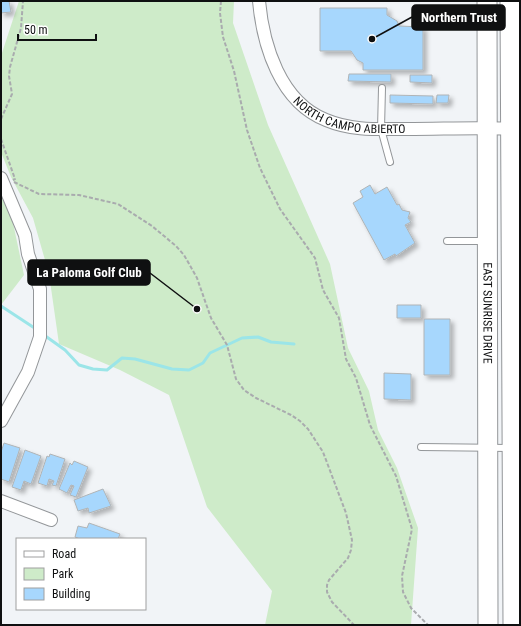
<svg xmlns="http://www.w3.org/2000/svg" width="521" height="626" font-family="'Roboto Condensed',sans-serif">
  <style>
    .green { fill: #ceebc9 }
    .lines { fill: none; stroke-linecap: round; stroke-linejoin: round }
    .stream { stroke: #9be5e8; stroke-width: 3 }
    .building { fill: #a7d7fd; stroke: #b0b4b6; filter: url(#shadow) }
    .lane-casing { stroke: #939699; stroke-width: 8 }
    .street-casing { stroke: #939699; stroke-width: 14 }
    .primary-casing { stroke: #939699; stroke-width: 21 }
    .path { stroke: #a9abae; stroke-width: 2; stroke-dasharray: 4 2; stroke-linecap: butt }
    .lane { stroke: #fff; stroke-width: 6 }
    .street { stroke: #fff; stroke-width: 12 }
    .primary { stroke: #fff; stroke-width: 19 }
    .labels { text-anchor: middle; stroke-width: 3.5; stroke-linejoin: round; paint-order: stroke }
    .street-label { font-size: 12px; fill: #0f1011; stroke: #fff }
    .leader { fill: none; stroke: #0f1011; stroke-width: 1.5 }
    .callout-dot { fill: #0f1011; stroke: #fff; stroke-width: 1.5 }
    .callout { fill: #0f1011; stroke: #0f1011; stroke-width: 1.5 }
    .callout-label { font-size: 13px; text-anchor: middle; font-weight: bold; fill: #fff }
  </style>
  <defs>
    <filter id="shadow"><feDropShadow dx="3.5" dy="3.5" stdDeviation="2" flood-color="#0004"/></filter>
  </defs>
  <rect width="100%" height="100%" fill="#f1f4f7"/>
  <!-- green -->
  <path class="green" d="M19,1H234L233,23L268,125L330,264L348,348L369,391L378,430L397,468L418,528L411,625H265L272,591L207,507L169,395L120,370L59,344L49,274L33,218L11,177L1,152V56Z
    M1,196L12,218L24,275L1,305Z"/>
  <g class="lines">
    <!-- stream -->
    <path class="stream" d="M1,306L36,329
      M44,335L65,350L79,365L93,369L107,370L122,358L135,359L172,369L189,370L203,363L210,353L242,338L258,337L271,342L294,344"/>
  </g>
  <!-- building -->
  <path class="building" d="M1,1H9L11,12L1,13Z
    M320,8H387V15L397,21L399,26L423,27V70H363V63L357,60L351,51H320Z
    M349,74H391V82L348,81Z
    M410,75H432V83L410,82Z
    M390,95L433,96V104L390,103Z
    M437,95H449L448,103H436Z
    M370,185L375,194L387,187L397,205L399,204L402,210L410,212L408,218L411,222L405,225L415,243L396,256L395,254L384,260L353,203L363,197L360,191Z
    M397,305H421V318H397Z
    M424,319H450V375H424Z
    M384,373L411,374V400L384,399Z
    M4,443L20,448L9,482L1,479V452Z
    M25,450L41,456L31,484L24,481L21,490L12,487Z
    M50,454L65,459L56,486L52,485L54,481L49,479L47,486L38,483L47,456L49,457Z
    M74,461L88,467L76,497L70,495L74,486L71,485L67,493L59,489L70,463L72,465Z
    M103,489L111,506L89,513L88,508L78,511L74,500Z
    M89,523L120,534L118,539H80L75,537L78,526L87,528Z"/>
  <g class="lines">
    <!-- lane casing -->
    <g class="lane-casing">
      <path id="lane" d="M382,88L381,129L390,162
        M447,241H485
        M421,447L510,448"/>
    </g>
    <!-- street casing -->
    <g class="street-casing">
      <g id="street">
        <path id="s1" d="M259,1C263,45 280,102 326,120C352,131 379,129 407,129C444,129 480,127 517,129"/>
        <path d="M1,178L25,235L28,254L40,289V337L28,372L1,421"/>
        <path d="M1,501L51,520"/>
      </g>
    </g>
    <!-- primary casing -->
    <g class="primary-casing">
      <g id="primary">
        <path id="s2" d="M487,1L488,625"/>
        <path d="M510,1L513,625"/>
      </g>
    </g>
    <!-- path -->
    <path class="path" d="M221,1L220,13L223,37L234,71L247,130L260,168L280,209L315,258L323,290L339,318L346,359L356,378L370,425L396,476L412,529L402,576L403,592L411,608L428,625
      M1,119L12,94L9,76L10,67L21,28L23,1
      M1,139L15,179L13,180
      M14,182L39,194L79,195L118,204L152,226L176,246L184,255L197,278L211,318L227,345L236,379L244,390L256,398L291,415L300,421L308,429L323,452L346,513L352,540L351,550L348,558L329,580L327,585V592L332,602L354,625"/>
    <!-- lane -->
    <use href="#lane" class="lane"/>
    <!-- street -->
    <use href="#street" class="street"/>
    <!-- primary -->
    <use href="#primary" class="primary"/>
  </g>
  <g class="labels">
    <!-- street labels -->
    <g class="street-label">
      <text dy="4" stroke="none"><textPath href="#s1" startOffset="165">NORTH CAMPO ABIERTO</textPath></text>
      <text dy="4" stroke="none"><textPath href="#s2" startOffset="312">EAST SUNRISE DRIVE</textPath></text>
    </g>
  </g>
  <!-- callouts -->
  <path class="leader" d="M372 39L412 17M197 309L150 273"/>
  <g class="callout-dot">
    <circle cx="372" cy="39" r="4"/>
    <circle cx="197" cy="309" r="4"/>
  </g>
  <g class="callout">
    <rect x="412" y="5" width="93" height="25" rx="4"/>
    <rect x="28" y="260" width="122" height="25" rx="4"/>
  </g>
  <g class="callout-label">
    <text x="459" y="22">Northern Trust</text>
    <text x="89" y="277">La Paloma Golf Club</text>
  </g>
  <!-- border -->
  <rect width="521" height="626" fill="none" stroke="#0f1011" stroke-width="4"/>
  <!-- legend -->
  <rect x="16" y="538" width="130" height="72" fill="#ffffff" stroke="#9f9fa0"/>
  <rect x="24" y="551" width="20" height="6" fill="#ffffff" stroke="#9f9fa0"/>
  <text x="52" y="558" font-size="12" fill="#0f1011">Road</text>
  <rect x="24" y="568" width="20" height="12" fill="#ceebc9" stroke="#9f9fa0"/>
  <text x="52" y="578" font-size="12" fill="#0f1011">Park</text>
  <rect x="24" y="588" width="20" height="12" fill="#a7d7fd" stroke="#9f9fa0"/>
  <text x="52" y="598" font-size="12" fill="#0f1011">Building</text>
  <!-- scale -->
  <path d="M18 34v6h78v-6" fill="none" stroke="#0f1011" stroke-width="2"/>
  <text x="24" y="34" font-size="12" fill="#0f1011" stroke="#ffffff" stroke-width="3" paint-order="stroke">50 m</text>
</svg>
